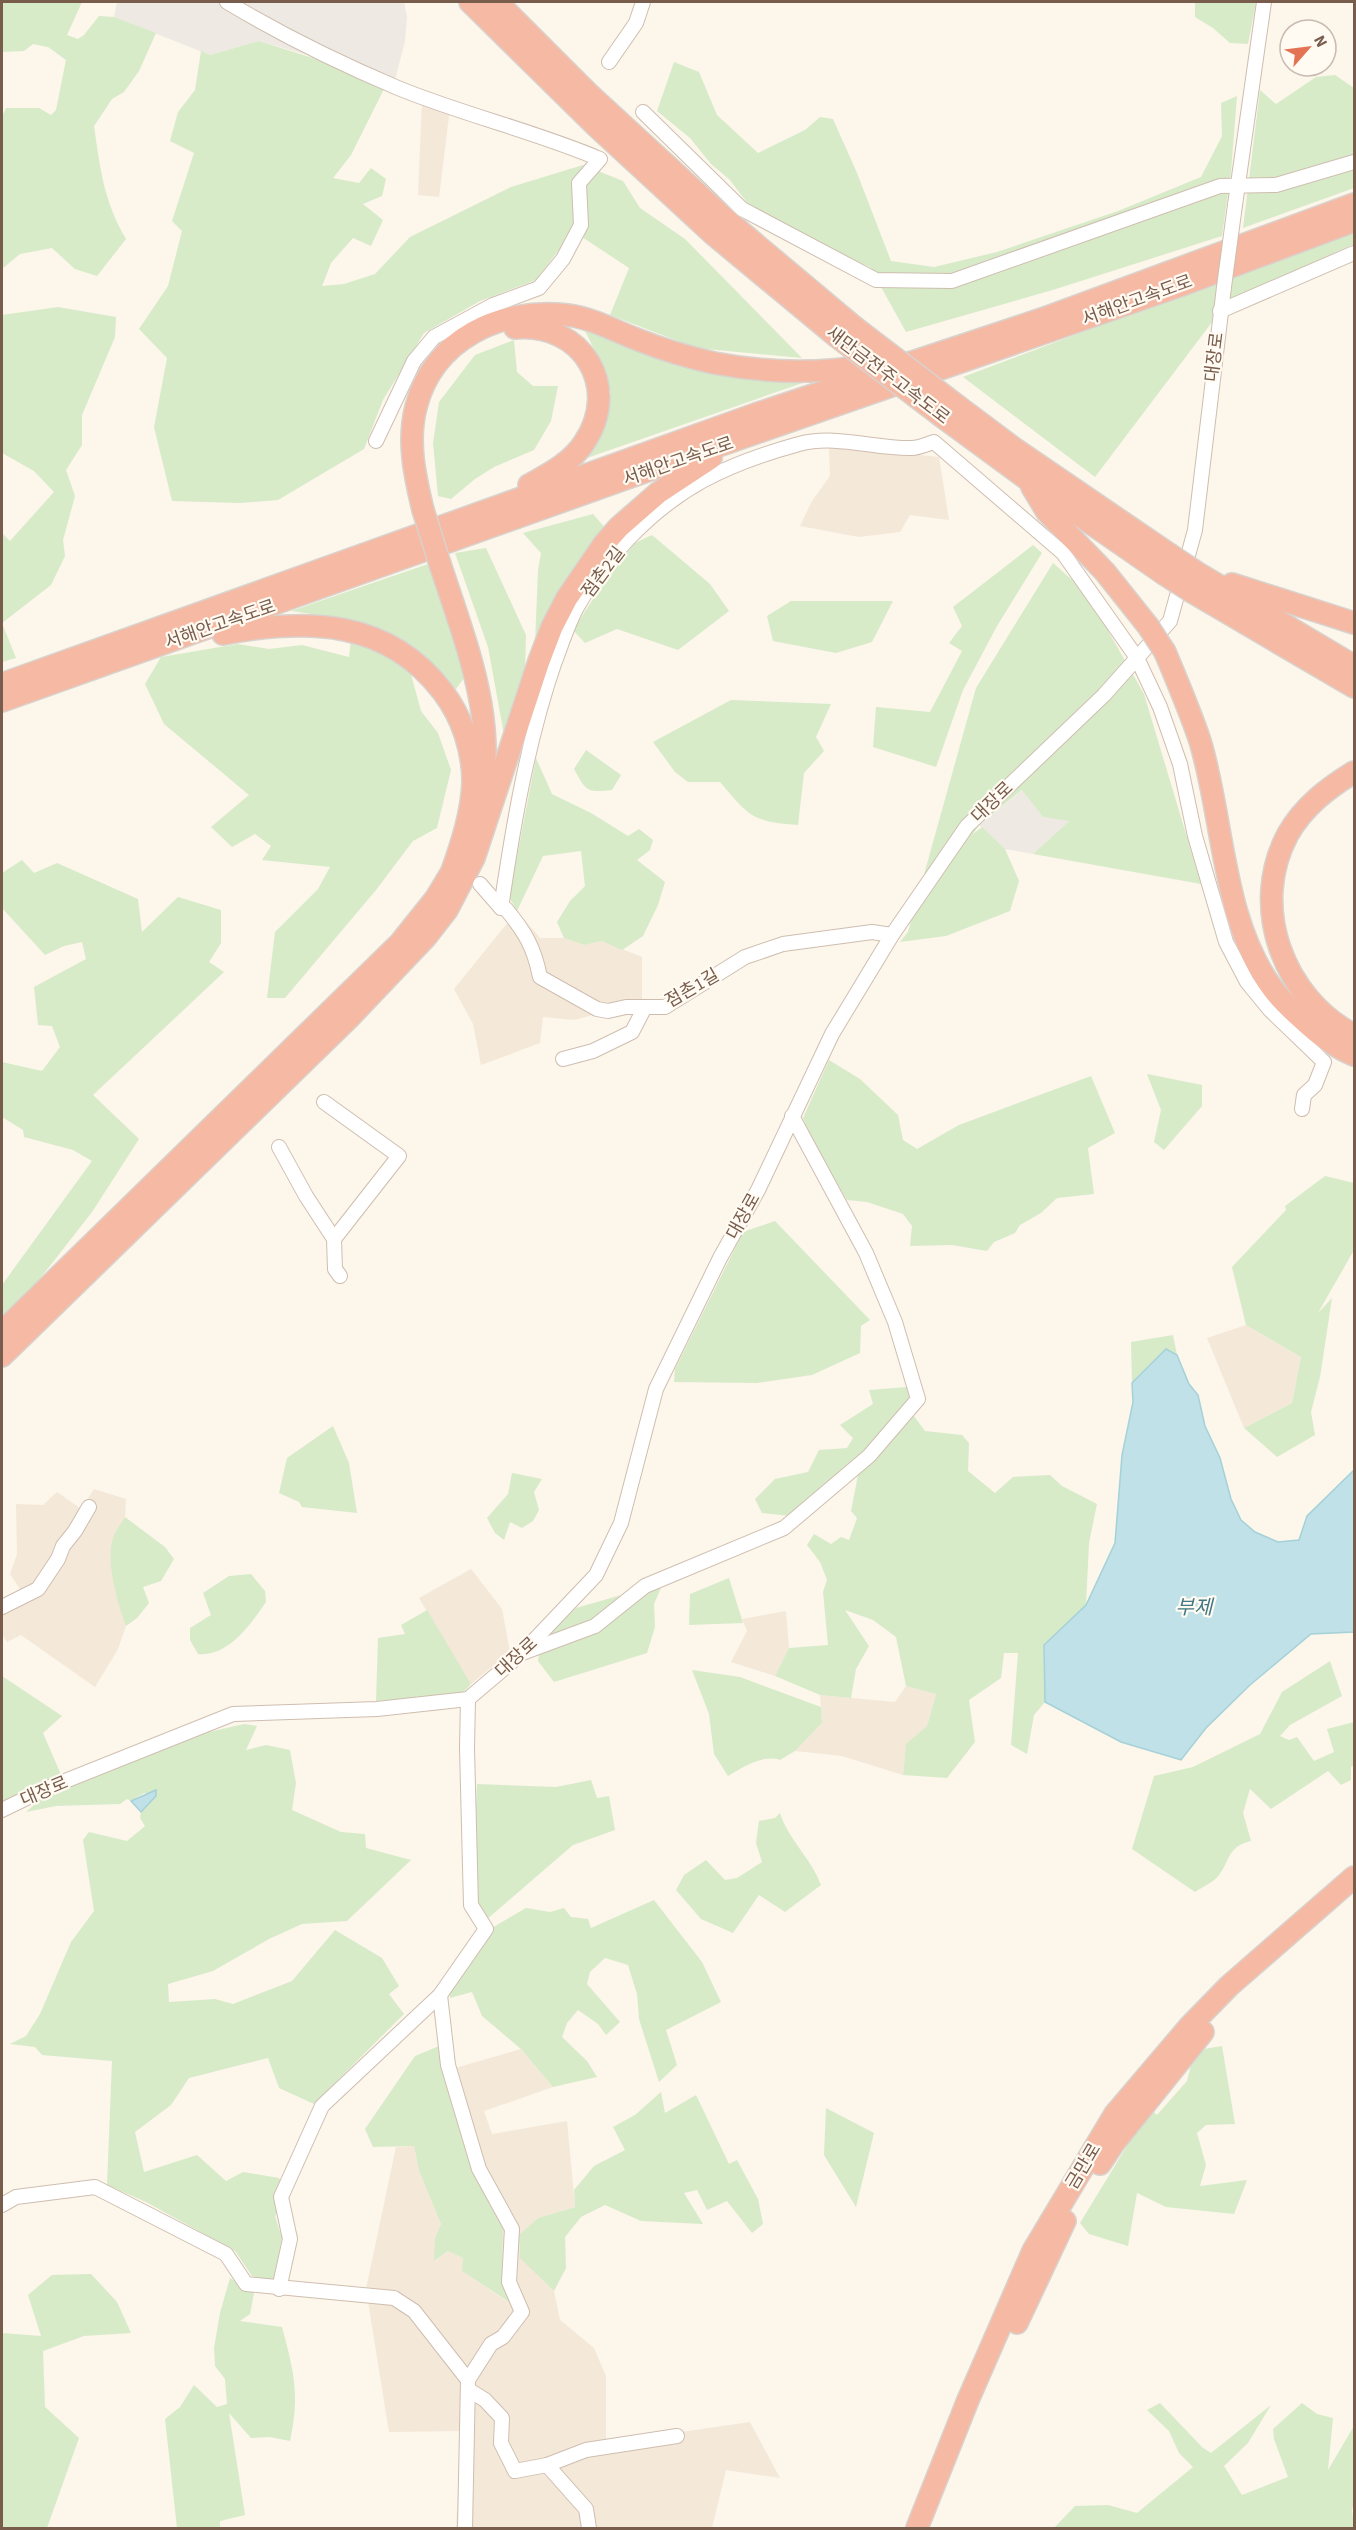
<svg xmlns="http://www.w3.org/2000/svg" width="1356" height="2530" font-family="'Source Sans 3','Noto Sans KR',sans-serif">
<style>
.residential{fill:#f4e8d9}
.industrial{fill:#eee9e3}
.green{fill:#d7ebc9}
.water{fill:#bfe1e7;stroke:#a5d1d8;stroke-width:1.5}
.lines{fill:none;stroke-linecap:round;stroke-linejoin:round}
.minor-casing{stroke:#cfbeb0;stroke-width:16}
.highway-casing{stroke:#d9d2cd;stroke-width:24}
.minor{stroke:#fff;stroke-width:14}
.highway{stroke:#f5b9a4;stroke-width:21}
.minor-bridge-casing{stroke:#cfbeb0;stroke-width:16;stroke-linecap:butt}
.highway-bridge-casing{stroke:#d9d2cd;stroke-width:24;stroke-linecap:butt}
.minor-bridge{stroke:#fff;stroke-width:14}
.highway-bridge{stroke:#f5b9a4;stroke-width:21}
.labels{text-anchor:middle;stroke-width:4.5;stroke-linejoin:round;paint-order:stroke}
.street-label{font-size:18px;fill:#785d4d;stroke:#fffaf2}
.water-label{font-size:20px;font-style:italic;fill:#437983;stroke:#fffaf2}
</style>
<rect width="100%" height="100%" fill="#fcf6eb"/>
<g class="residential">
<polygon points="422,102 450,108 439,197 418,195"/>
<polygon points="829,446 939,457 949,520 910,515 900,532 859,537 800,526 812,501 830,476"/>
<polygon points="517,911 540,938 564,938 584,945 602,941 642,957 642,1002 574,1020 543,1017 540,1043 481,1065 473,1024 454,989"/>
<polygon points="1246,1325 1301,1357 1292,1403 1244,1428 1207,1338"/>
<polygon points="94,1489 126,1499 125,1517 113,1538 111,1554 115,1590 126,1626 118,1649 95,1687 21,1635 7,1642 2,1634 2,1599 22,1592 10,1574 17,1554 16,1504 43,1505 57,1492 81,1509"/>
<polygon points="471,1569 502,1609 510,1652 471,1684 419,1598"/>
<polygon points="786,1611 789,1648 775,1676 731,1662 747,1631 742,1619"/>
<polygon points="906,1686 936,1694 927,1726 906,1745 903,1775 842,1756 795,1751 822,1723 820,1695 895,1702"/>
<polygon points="521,2049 553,2087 484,2111 492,2134 567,2121 575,2207 538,2218 519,2235 520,2257 554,2291 560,2320 594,2348 606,2376 606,2443 750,2422 780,2478 726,2470 712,2528 456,2528 461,2431 389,2432 366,2289 396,2147 414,2146 419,2171 441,2224 435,2238 435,2261 448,2251 464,2258 462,2271 508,2302 502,2271 503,2227 469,2161 445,2071"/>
</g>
<g class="industrial">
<polygon points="117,2 404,2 407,17 405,41 395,80 259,41 210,55 114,17"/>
<polygon points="1023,790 1043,817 1070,820 1033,854 1005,849 979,825"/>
</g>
<g class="green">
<path d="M2,2H82L67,35L78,39L84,35L99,16L114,17L156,33L139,71L124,92L112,99L94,126C100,168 104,202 126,239L97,276L75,269L52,248L20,254L2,269V117L6,108H39L51,115L56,110L66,60L48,47L33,44L24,51L2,52Z"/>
<polygon points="1195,2 1256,2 1248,44 1230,43 1213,28 1195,17"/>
<polygon points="259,41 354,71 385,87 351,155 333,178 359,183 371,168 386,179 382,196 363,204 383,220 371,246 353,238 331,263 322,286 344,284 375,274 410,237 511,187 583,165 623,181 640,208 685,239 802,358 696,348 610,315 629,268 573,231 536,280 480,301 424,333 383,400 364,449 278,500 240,503 172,501 154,427 167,358 139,329 168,286 182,231 172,221 194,153 170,141 178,112 195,90 201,51 210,55"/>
<polygon points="674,62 699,72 717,115 758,153 805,130 820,117 833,119 857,173 891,261 934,267 997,252 1118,211 1201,177 1222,136 1221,103 1237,96 1231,172 1222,236 1056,289 906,332 870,267 829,250 749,205 729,179 711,164 690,138 657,111"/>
<polygon points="1335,75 1354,88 1354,188 1243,228 1260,90 1276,104 1316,77"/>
<polygon points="1354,230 1354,244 1228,301 1095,477 963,377"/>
<polygon points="58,307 116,317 115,337 82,415 82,445 66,470 75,496 63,540 65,556 51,585 2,623 16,658 2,662 2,533 10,541 54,492 34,471 2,453 2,315"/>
<polygon points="583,327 649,356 817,378 584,459 611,393 597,355"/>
<polygon points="514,340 517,372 533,386 558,386 551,421 534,450 494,467 475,479 451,499 438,496 433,443 439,402 475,355"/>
<polygon points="593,514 606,529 535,643 538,570 541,553 523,533"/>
<polygon points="652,535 710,584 729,611 678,650 617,629 585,643 573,630 610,573 635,543"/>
<polygon points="1033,545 1042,553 997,626 963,690 936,767 873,747 876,707 930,712 962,651 949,643 962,626 953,607"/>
<polygon points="486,548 526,635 525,667 505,740 488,647 455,553"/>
<polygon points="1053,563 1086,592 1144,694 1201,884 1033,854 1069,821 1043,817 1022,790 979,825 973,834 982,827 1005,849 1019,881 1010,911 946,936 900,942 908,932 976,688"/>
<polygon points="428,564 466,675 456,689 410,646 352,620 291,611"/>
<polygon points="791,601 893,601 872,642 836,653 773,641 767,616"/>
<polygon points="351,640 409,667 421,711 438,733 451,770 437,828 413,841 376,890 285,998 267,998 275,932 318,889 330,867 262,860 271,846 255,834 232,847 211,827 249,795 164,724 145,684 161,657 238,644 269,649 302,645 349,657"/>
<path d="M731,700L831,704L816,737L824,751L804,773L798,825C752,822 749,816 720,782H688L675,772L653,742Z"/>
<path d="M586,750L621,775L612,790C587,793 586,791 574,769Z"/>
<polygon points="536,758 552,794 591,813 628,836 639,829 653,840 650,850 637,860 665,882 658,905 643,936 622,950 602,941 584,945 564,938 557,922 570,901 585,886 581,851 543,856 517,911 509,897"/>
<polygon points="22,860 34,873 57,863 138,899 142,932 178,897 221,910 221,943 209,962 224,972 93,1095 139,1139 92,1212 35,1285 2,1317 2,1285 92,1161 73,1150 24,1137 23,1130 2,1117 2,1062 42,1071 60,1047 52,1026 38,1025 34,987 86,959 82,942 64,946 45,955 2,908 2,873"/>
<polygon points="829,1060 860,1079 898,1115 903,1140 917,1149 959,1125 1091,1076 1115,1133 1088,1148 1094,1194 1057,1198 1041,1213 1020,1225 1015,1233 994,1242 987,1251 952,1245 910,1246 912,1226 903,1214 867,1202 847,1200 813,1143 803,1118"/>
<polygon points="1147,1074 1202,1085 1202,1106 1164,1150 1154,1142 1161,1110"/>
<polygon points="1325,1176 1354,1183 1354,1250 1318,1313 1332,1298 1320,1377 1311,1412 1315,1435 1277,1457 1244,1428 1292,1403 1301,1357 1246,1325 1232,1267 1286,1210 1285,1206"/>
<polygon points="775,1221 870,1320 861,1326 860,1353 812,1375 757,1383 674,1382 675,1369 743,1232"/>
<polygon points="1173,1335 1177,1355 1166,1349 1132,1383 1131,1342"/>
<polygon points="907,1387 911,1401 861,1454 790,1516 762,1513 755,1499 775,1479 808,1472 819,1450 847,1448 853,1438 840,1425 873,1404 869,1390"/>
<polygon points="914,1416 925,1431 962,1435 969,1443 968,1471 995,1493 1013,1477 1050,1475 1062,1486 1097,1504 1089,1543 1086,1605 1044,1645 1045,1702 1034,1715 1027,1754 1011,1745 1018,1653 1004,1653 1001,1678 969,1700 975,1742 947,1778 903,1775 906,1744 927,1726 936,1694 906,1686 896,1637 873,1620 845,1610 869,1646 856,1669 851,1698 820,1695 775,1676 789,1648 828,1645 823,1592 827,1580 820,1562 807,1545 814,1534 831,1544 841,1537 849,1540 857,1518 851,1511 858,1475"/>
<polygon points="333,1426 349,1463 357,1513 302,1507 299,1502 279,1493 287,1458"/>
<polygon points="512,1473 542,1479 534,1492 539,1510 533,1521 522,1528 510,1522 504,1540 495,1533 487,1518 508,1494"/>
<path d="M125,1517L165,1547L174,1559L161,1581L143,1587L149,1603L137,1618L126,1626C118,1604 105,1562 113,1538C115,1531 121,1524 125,1517Z"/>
<path d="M251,1574L265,1591L266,1602C251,1624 228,1657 198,1654L190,1640V1628L211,1615L203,1593L229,1576Z"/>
<polygon points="729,1578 743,1623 689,1625 690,1594"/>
<polygon points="663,1583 654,1604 655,1627 647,1653 554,1682 538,1661 541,1641 576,1608"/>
<polygon points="427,1610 471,1684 462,1694 376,1701 378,1638 405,1634 401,1625"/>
<path d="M1330,1661L1342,1696L1290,1725L1280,1736L1289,1740L1297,1737L1314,1761L1334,1752L1327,1729L1354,1722V1765L1351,1767V1780L1341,1785L1328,1771L1271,1809L1250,1789L1243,1813L1251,1841C1227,1847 1231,1859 1219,1875C1214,1882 1202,1887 1195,1892L1132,1849L1154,1776L1193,1767L1260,1734L1282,1692Z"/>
<path d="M692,1670L740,1677L821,1707L822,1723L795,1751L780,1760C764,1754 742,1767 728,1776L714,1754L709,1714Z"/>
<polygon points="2,1676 62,1716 43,1733 62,1777 2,1810"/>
<polygon points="244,1724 257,1726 246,1750 266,1745 290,1750 296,1783 292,1810 341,1832 365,1834 366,1848 411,1860 347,1921 302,1924 269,1939 213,1971 168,1984 169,2002 215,1999 233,2004 292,1981 335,1930 382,1958 399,1986 389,1994 404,2014 314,2104 279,2088 268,2058 189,2078 171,2105 135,2132 144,2172 197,2155 226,2181 243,2172 279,2178 289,2196 275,2216 282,2238 273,2281 252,2276 235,2251 146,2202 107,2185 112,2061 42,2055 35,2047 10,2044 26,2036 40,2014 71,1942 94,1911 83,1840 89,1832 127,1841 145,1826 140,1818 141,1812 156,1796 144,1793 131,1801 127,1799 120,1804 56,1806 26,1812 44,1796 200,1734"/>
<polygon points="591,1780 597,1798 609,1796 615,1830 573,1845 486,1920 473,1893 477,1784 556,1787"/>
<path d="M780,1813C788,1839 811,1858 821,1885L785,1912L759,1895L733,1933L701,1919L676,1890L684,1875L706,1860L725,1880L737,1878L762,1862L756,1843L759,1821L775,1818Z"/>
<polygon points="654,1900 702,1962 721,2002 666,2030 677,2065 659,2082 639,2019 637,1994 628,1965 605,1958 590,1972 587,1984 620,2022 606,2035 598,2024 578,2010 567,2023 562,2037 587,2061 597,2077 553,2087 521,2049 482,2016 472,1992 450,1998 449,1985 490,1929 526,1908 550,1912 564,1908 571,1917 588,1919 591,1928"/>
<polygon points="439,2046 469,2161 503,2227 502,2271 509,2302 462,2271 463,2258 448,2251 434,2261 435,2238 441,2224 419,2171 414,2146 373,2147 365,2129 415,2056"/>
<polygon points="1222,2046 1235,2124 1206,2125 1197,2133 1206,2165 1200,2186 1247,2180 1234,2214 1166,2207 1137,2193 1128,2246 1089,2234 1080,2223 1150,2108 1157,2115 1187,2081 1191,2065 1204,2049"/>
<polygon points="661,2092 665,2113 696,2095 729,2164 737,2160 758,2199 763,2224 752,2233 727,2201 707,2210 697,2190 684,2193 703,2224 641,2221 605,2205 581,2217 565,2237 566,2268 554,2291 520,2258 519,2235 538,2218 575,2207 574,2190 594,2166 625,2150 613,2127 635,2115"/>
<polygon points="826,2108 874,2133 856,2207 824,2155"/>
<polygon points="91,2274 117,2302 131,2333 84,2336 43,2351 45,2407 79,2438 47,2528 2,2528 2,2333 41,2336 28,2295 52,2275"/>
<path d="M230,2278L254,2293L250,2314L240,2321L282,2327C294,2372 300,2394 290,2441L270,2437L251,2438L229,2413L245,2515L220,2521V2528H177L165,2419L180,2407L194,2385L217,2407L227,2404L225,2379L215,2366L214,2348L220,2313Z"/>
<polygon points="1160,2403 1202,2447 1211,2453 1271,2405 1248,2443 1224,2466 1242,2495 1288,2477 1274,2439 1273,2429 1302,2403 1317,2414 1333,2418 1328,2470 1354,2426 1354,2502 1352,2510 1354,2528 1054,2528 1075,2506 1108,2505 1137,2513 1193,2467 1179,2453 1169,2431 1147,2410"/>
</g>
<g class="water">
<polygon points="1166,1349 1177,1355 1189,1384 1198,1395 1205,1426 1220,1458 1231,1499 1241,1520 1255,1532 1278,1542 1299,1540 1307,1516 1354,1470 1354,1632 1311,1634 1250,1685 1206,1728 1181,1760 1121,1742 1045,1702 1044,1645 1086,1605 1115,1543 1122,1455 1133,1402 1132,1383"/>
<polygon points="156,1790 156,1796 141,1812 131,1801"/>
</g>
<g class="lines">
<g class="minor-casing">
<g id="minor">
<path d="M227,2C282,35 339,63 398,88C464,115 534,131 600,159L579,183L581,225L563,259L539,288L493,305L434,337L414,361L376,441"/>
<polyline points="609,62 636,23 643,2"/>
<polyline points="643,112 742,209 876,280 952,281 1220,186 1276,185 1354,162"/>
<polyline points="1235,205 1264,2"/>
<polyline points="1220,311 1354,253"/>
<path d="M480,884L501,908L506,909C525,932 534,947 540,977L597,1009L608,1011L626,1007H665L745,957L783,944L872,932L892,935"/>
<path d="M501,908C513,826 527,743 554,664C561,646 567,626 576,609C602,560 653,508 702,481C732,465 766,453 799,444C836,434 875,449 912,448C919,448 927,444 934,442L1063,553L1137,658L1160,707L1180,764L1195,836L1226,942L1247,982L1270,1010L1324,1062L1315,1085L1304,1095L1302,1109"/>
<polyline points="563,1059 593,1051 632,1032 645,1007"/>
<polyline points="324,1102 399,1156 334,1239 335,1269 340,1276"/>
<polyline points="279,1147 306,1196 334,1239"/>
<polyline points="2,1607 38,1589 58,1559 63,1546 75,1531 89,1507"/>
<polyline points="525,1652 595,1626 645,1586 784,1528 869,1456 918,1399 895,1322 866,1253 792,1116"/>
<polyline points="2,1810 45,1789 233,1714 377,1709 468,1699 522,1653 596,1575 621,1523 656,1389 720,1258 758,1190 832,1034 892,935 967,826 1104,695 1170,621 1195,530 1224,287"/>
<polyline points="440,1995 448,2065 479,2169 512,2229 509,2282 522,2312 503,2337 491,2344 468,2380"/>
<polyline points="2,2205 16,2197 95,2187 226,2254 246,2284 394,2298 414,2311 468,2380 465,2528"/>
<polyline points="279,2289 290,2239 281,2197 322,2106 440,1995 486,1929 471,1905 467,1748 468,1699"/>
<polyline points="469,2390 485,2400 502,2418 501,2443 515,2471 547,2465 586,2450 677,2436"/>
<polyline points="547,2465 586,2509 589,2528"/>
</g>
</g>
<g class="highway-casing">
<g id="highway">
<polyline points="470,2 596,126 713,234 836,336"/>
<polyline points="497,2 588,93 722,216 853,326"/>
<path d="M515,328C582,322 622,387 584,443C572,462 549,474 529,485"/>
<polyline points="959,407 1015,449 1169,554"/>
<polyline points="940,415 1027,479 1164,574"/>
<polyline points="1032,487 1047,512 1105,572 1148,626"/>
<path d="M423,510C415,477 407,441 416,407C433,339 501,307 567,315C592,318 613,330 636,339C661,349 687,357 714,363C766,373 819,374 871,365"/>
<path d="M440,564C467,647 502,729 476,817"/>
<polyline points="1196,572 1354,666"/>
<polyline points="1232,584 1354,623"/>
<polyline points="1192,592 1354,687"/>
<path d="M223,634C306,618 388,619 443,692C462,717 473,750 473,782C472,812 462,843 452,871"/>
<path d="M1165,652C1177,681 1190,711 1200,741C1224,820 1222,921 1273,989C1281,1000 1292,1010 1302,1019C1318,1034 1334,1047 1354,1055"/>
<polyline points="2,684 756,414 1042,319 1354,204"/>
<polyline points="2,701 675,461 1182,285 1354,221"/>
<path d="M1354,772C1328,788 1304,806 1288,834C1249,906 1283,998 1354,1035"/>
<polyline points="2,1332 400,943 436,898 459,860"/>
<polyline points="2,1356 348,1019 426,937 447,910 474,858 539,661 552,627 567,598 604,544 619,527 658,493 711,458"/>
<polyline points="1100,2164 1114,2143 1203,2032"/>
<polyline points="1017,2323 1065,2221"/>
<polyline points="917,2528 968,2400 1033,2251 1115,2114 1189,2027 1229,1986 1354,1877"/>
</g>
</g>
<use href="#minor" class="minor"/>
<use href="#highway" class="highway"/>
<g class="minor-bridge-casing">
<polyline id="minor-bridge" points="1224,287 1235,205"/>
</g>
<g class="highway-bridge-casing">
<g id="highway-bridge">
<polyline points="853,326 959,407"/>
<polyline points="836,336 940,415"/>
<polyline points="423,510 440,564"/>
<polyline points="1169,554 1196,572"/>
<polyline points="1164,574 1192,592"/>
<polyline points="1148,626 1165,652"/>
</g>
</g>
<use href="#minor-bridge" class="minor-bridge"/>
<use href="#highway-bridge" class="highway-bridge"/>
</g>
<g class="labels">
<g class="street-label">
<text transform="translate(1137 300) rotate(-20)" y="6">서해안고속도로</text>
<text transform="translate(1214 357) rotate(-83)" y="6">대장로</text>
<text transform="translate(888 375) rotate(37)" y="6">새만금전주고속도로</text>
<text transform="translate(678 461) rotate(-19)" y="6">서해안고속도로</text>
<text transform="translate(603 572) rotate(-53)" y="6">점촌2길</text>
<text transform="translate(220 624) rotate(-19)" y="6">서해안고속도로</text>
<text transform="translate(992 802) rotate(-44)" y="6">대장로</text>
<text transform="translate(692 988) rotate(-30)" y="6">점촌1길</text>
<text transform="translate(743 1216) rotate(-61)" y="6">대장로</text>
<text transform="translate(516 1657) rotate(-43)" y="6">대장로</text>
<text transform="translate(44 1791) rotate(-23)" y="6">대장로</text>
<text transform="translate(1083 2166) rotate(-59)" y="6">금만로</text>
</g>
<g class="water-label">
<text x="1194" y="1614">부제</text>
</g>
</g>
<rect width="1356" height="2530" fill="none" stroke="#785d4d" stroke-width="6"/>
<g transform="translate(1308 48) rotate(62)"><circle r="28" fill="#fffaf2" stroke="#c9bbb0" stroke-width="1.5"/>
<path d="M0-4.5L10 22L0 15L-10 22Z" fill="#e37353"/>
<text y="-9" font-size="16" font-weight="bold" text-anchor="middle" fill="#785d4d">N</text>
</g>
</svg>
